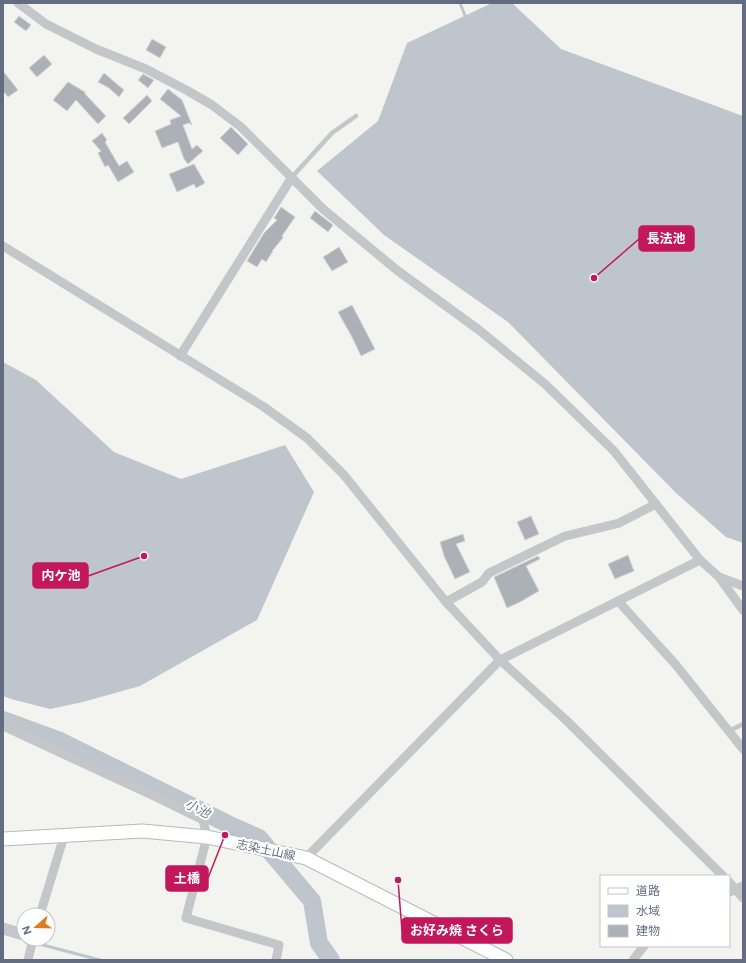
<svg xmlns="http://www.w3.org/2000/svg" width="746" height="963" font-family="Figtree,'Noto Sans JP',sans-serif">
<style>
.water{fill:#bec5cc}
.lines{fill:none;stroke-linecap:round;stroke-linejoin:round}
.stream{stroke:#bec5cc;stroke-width:3}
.river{stroke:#bec5cc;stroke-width:18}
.building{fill:#acb1b8;stroke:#d4d5d3}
.secondary-casing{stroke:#b6b9be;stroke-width:15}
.lane{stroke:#c4c6ca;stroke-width:4.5}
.street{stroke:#c4c6ca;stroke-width:9}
.secondary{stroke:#fff;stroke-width:13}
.labels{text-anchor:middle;stroke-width:4;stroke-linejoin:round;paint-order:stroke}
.street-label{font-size:12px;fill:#636d81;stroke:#fff}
.water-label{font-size:13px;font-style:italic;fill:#637485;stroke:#fff}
.leader{fill:none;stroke:#c2185b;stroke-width:1.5}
.callout-dot{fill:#c2185b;stroke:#fff;stroke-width:1.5}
.callout{fill:#c2185b;stroke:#c2185b;stroke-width:1.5}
.callout-label{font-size:13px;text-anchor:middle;font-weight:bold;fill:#fff}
</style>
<rect width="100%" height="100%" fill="#f3f4f0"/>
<g class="water">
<polygon points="492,3 512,3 561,49 743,116 743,543 726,537 676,493 508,322 384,235 317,171 378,121 407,43"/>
<polygon points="3,362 36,380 114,452 181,479 285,445 314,492 257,620 140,686 83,702 50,709 11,699 3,696"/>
</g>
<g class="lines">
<g class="stream">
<polyline points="460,3 466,18"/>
<polyline points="3,933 23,939"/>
<polyline points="39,944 100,960"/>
</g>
<polyline class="river" points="3,720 60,741 232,826 259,838 312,901 319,943 331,960"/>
</g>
<g class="building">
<polygon points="19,16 31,25 26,31 14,22"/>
<polygon points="152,39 166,47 160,58 146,50"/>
<polygon points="44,55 52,64 37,77 29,68"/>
<polygon points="3,71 18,90 8,97 3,91"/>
<polygon points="104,73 124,90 119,97 109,88 98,82"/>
<polygon points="143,74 154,80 148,88 138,80"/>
<polygon points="68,82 85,92 85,94 106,116 98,124 76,100 67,111 53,100"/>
<polygon points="168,89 182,100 192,125 189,123 183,125 192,149 197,145 203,151 188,164 184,159 178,142 162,148 155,131 171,124 170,120 181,116 160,99"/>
<polygon points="147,95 152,101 129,124 123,118"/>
<polygon points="231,127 248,144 238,155 220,138"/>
<polygon points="102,133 107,140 105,142 119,166 127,161 134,172 118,182 108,165 105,167 98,153 101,151 92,141"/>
<polygon points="194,164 205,183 196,188 194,184 177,192 169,174"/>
<polygon points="281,207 295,217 282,236 283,238 272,251 273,251 266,262 262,259 257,267 247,261 264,233 277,220 274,218"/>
<polygon points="315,211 333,225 328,232 310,218"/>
<polygon points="339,247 348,262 332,271 323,257"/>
<polygon points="352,305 375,349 361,356 352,337 338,312"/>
<polygon points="531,516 539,534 525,540 517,522"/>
<polygon points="463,534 465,541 456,544 470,572 455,579 444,556 440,542"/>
<polygon points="628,555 634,571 615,579 608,564"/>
<polygon points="538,556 540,559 526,566 539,591 520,602 507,608 494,577"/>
</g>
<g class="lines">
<g class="secondary-casing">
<polyline id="secondary" points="3,839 142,831 207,837 306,858 506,960"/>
</g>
<g class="lane">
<polyline points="292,177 332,133 356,116"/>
<polyline points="729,731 743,724"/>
</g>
<g class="street">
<polyline points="18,3 46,24 96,49 146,69 188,91 212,105 241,127 323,209 398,271 479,330 545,384 614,451 700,560 719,577 743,610"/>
<polyline points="3,246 264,407 307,438 344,475 446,602 500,660 566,720 723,876"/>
<polyline points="180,356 292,177"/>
<polyline points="719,577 743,586"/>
<polyline points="618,601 676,665 743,749"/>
<polyline points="446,602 482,582 489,573 565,536 619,523 656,504"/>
<polyline points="3,726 156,797 203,820 207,837 186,918 279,945 276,960"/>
<polyline points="306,858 500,660 700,560"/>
<polyline points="729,882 743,898"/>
<polyline points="729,892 743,886"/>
<polyline points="40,915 64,836"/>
<polyline points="3,927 24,933"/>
<polyline points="28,960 33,939"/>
<polyline points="633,960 644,946"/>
</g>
<use href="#secondary" class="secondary"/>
</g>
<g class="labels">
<g class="street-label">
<text transform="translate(266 850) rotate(12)" y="4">志染土山線</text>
</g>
<g class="water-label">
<text transform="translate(198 808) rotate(26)" y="5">小池</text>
</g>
</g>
<path class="leader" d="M594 278L639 239M144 556L88 576M225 835L208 878M398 880L402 931"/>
<g class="callout-dot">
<circle cx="594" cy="278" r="4"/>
<circle cx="144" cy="556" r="4"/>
<circle cx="225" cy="835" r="4"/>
<circle cx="398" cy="880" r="4"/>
</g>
<g class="callout">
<rect x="639" y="226" width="55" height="25" rx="4"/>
<rect x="33" y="563" width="55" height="25" rx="4"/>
<rect x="166" y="866" width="42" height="25" rx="4"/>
<rect x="402" y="918" width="110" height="25" rx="4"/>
</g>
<g class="callout-label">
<text x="666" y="243">長法池</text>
<text x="61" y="580">内ケ池</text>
<text x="187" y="883">土橋</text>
<text x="457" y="935">お好み焼 さくら</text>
</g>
<rect width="746" height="963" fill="none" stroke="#636d81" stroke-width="8"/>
<rect x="600" y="875" width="130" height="72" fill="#ffffff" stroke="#c1c5cd"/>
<rect x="608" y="888" width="20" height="6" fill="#ffffff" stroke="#c1c5cd"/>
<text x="636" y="895" font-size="12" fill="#636d81">道路</text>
<rect x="608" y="905" width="20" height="12" fill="#bec5cc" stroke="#c1c5cd"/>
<text x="636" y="915" font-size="12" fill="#636d81">水域</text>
<rect x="608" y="925" width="20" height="12" fill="#acb1b8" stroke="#c1c5cd"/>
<text x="636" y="935" font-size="12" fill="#636d81">建物</text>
<g transform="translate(36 927) rotate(250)"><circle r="19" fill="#ffffff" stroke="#c1c5cd"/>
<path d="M0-3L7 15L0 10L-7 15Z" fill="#e07b24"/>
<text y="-6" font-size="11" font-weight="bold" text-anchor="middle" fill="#636d81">N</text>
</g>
</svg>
